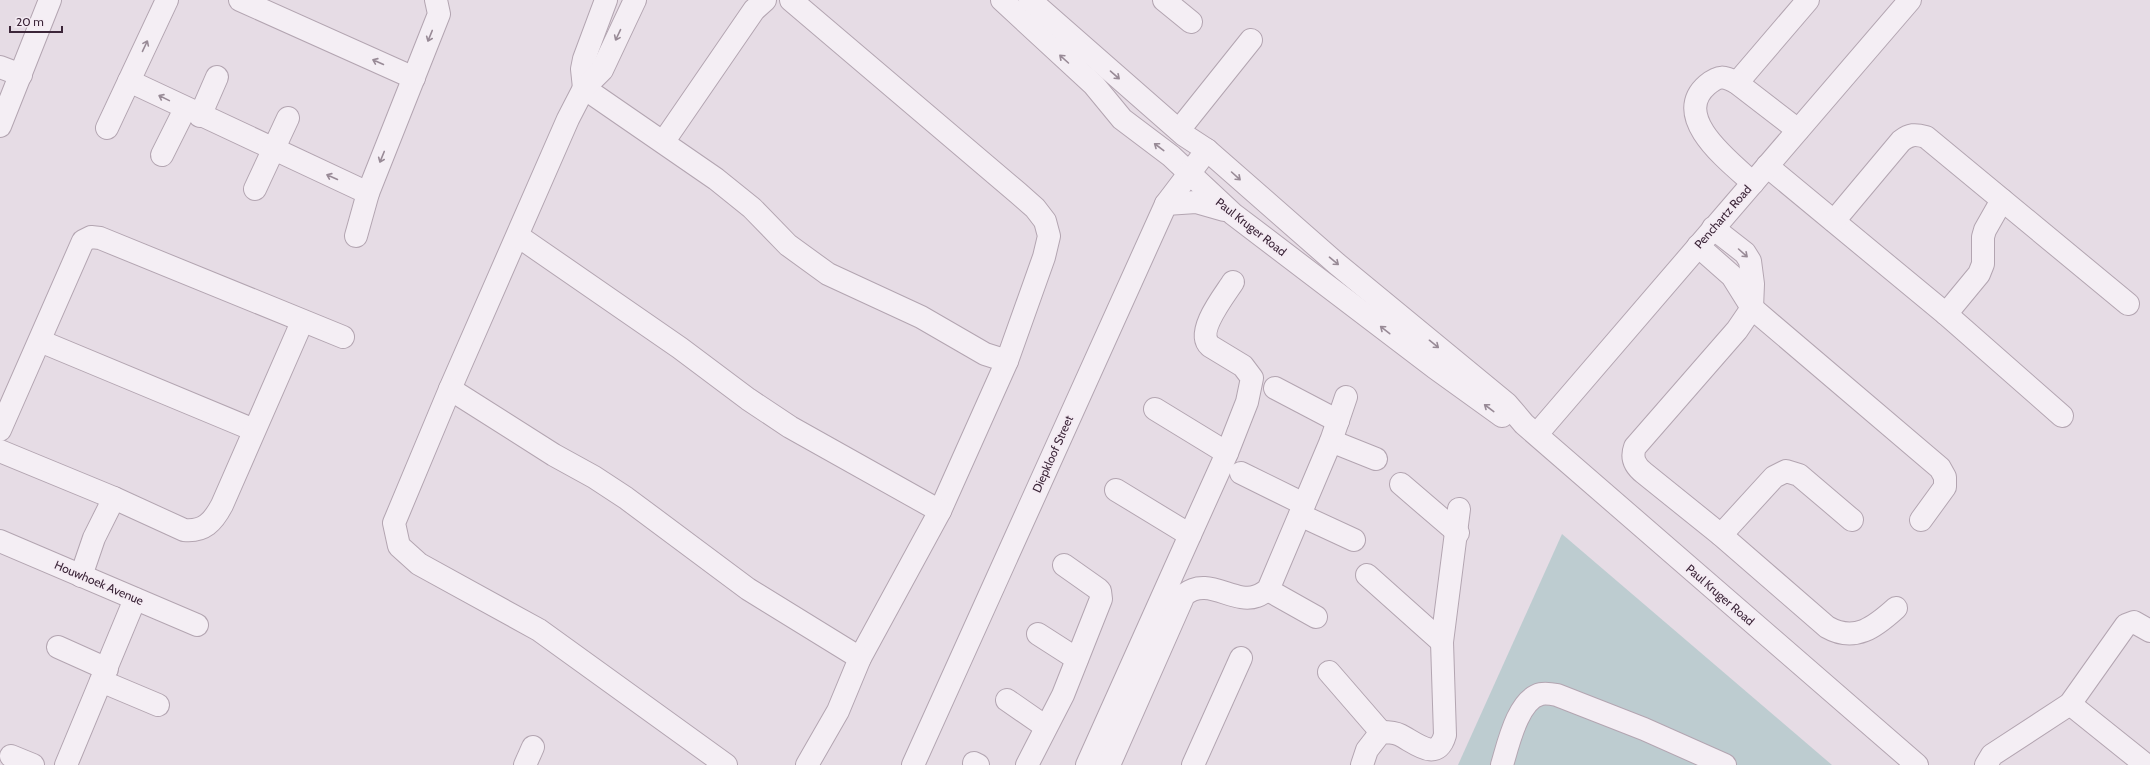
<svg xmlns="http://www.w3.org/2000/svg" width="2150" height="765" font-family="Cabin,sans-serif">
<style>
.green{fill:#bdccd0}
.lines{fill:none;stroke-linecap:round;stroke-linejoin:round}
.minor-casing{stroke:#b3a5b1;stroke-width:24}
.minor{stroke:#f4eef4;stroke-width:22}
.oneway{stroke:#988a96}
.labels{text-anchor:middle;stroke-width:3.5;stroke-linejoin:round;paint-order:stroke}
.street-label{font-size:12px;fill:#3c2639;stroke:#f4ebf3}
</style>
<rect width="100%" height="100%" fill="#e6dce5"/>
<polygon class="green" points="1562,534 1832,765 1458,765"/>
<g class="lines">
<g class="minor-casing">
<g id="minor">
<polyline points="240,0 414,78"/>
<polyline points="606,0 584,59 582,69 584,88 716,179 752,208 788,245 828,274 921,317 985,354 1007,361"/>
<polyline points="635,0 602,70 584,88 568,119 450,389 394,523 399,546 419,564 539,630 726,765"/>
<polyline points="791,0 1018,193 1035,208 1045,221 1049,236 1044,257 1007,361 940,511 860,658 838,711 807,765"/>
<polyline points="1002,0 1094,85 1122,119 1171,156 1233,214 1434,367 1502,416"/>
<polyline points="1030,0 1184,135 1207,150 1337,264 1507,404 1524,424 1917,765"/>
<polyline points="1164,0 1191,22"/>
<polyline points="0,67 21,75"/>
<polyline points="129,81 368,193"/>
<polyline points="1737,83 1808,0"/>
<polyline points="200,116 217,77"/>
<polyline points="0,126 50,0"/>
<polyline points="107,128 167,0"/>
<polyline points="1179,130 1251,40"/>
<polyline points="664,141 754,10 765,0"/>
<polyline points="162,155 185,109"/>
<polyline points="1767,166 1946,314 2062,416"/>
<path d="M1753,183C1730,162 1670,117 1707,85C1719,75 1724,76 1737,83L1798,130"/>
<polyline points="255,189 288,118"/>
<polyline points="1166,204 1196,202 1224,210"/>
<path d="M1834,221L1901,141C1910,134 1915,134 1926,137L2128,304"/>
<path d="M1713,228L1745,253L1750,261L1753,284L1752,308L1737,330L1635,447C1631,458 1635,466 1644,473L1721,535L1827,627C1855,643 1875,627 1896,608"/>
<polyline points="356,236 368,193 439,14 436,0"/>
<polyline points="518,236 680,348 748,399 790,427 940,511"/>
<polyline points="1698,246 1732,276 1752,308 1940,468 1945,477 1945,487 1921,520"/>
<polyline points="1946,314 1979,274 1983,264 1983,237 1985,230 2002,200"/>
<polyline points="40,341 254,430"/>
<polyline points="1275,388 1338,421"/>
<polyline points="450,389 554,455 594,477 626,498 748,589 860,658"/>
<polyline points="1155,409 1227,453 1190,535"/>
<polyline points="0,430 83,241 91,237 100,238 343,337"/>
<polyline points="1537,434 1910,0"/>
<polyline points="1331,441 1376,459"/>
<path d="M0,451L114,498L184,530C204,532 213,522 222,505L302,322"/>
<path d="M1227,453L1247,402L1252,378L1243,366L1210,346C1195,332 1224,296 1233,282"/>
<polyline points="1241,473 1304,504"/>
<polyline points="1401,484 1458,533"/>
<polyline points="1300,515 1354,540"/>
<polyline points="1721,535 1774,477 1786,471 1799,475 1852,520"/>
<polyline points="0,541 197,625"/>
<polyline points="1367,575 1442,642"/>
<polyline points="81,576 94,538 114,498"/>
<polyline points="1268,590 1316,617"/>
<polyline points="1038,634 1077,659"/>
<polyline points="58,647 107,669"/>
<polyline points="1329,672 1381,732"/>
<polyline points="101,681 158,705"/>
<polyline points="1007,700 1046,727"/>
<polyline points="2070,704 2146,765"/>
<polyline points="11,756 33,765"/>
<polyline points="974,763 978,765"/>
<polyline points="66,765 135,599"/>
<polyline points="525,765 533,747"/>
<polyline points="913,765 1166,204 1207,150"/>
<polyline points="1027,765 1063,695 1101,599 1100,591 1098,589 1064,565"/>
<polyline points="1087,765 1190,535 1116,490"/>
<path d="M1109,765L1184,595C1208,575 1234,605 1257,596C1261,595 1264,592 1268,590L1331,441L1346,397"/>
<polyline points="1193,765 1241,658"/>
<path d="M1362,765L1367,750L1381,732C1388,732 1394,732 1400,735C1416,743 1437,763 1445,735L1442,642L1459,509"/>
<path d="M1502,765C1508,745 1518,699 1541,694C1546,693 1552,694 1557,695L1644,729L1725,765"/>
<polyline points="1986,765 1992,755 2070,704 2126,625 2134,622 2150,631"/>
</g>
</g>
<use href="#minor" class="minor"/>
</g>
<defs><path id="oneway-shaft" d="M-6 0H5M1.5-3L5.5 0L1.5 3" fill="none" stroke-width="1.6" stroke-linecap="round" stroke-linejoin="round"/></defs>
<g class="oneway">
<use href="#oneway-shaft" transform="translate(618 35) rotate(115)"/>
<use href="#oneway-shaft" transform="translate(430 36) rotate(112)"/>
<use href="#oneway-shaft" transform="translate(145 46) rotate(-65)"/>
<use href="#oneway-shaft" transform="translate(1064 59) rotate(-138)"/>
<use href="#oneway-shaft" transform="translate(378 62) rotate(-156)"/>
<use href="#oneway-shaft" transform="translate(1115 75) rotate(41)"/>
<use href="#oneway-shaft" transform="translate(164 98) rotate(-154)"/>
<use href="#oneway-shaft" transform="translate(1159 147) rotate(-143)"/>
<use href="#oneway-shaft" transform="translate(382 157) rotate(112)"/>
<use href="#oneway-shaft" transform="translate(1236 176) rotate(42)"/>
<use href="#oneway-shaft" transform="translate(332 177) rotate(-156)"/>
<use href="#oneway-shaft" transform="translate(1743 253) rotate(42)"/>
<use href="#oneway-shaft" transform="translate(1334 261) rotate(40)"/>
<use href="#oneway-shaft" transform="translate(1385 330) rotate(-142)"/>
<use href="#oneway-shaft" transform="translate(1434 344) rotate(39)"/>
<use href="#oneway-shaft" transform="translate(1489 408) rotate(-143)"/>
</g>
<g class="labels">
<g class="street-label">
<text transform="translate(1723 217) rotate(-49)" y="4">Penchartz Road</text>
<text transform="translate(1251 227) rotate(38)" y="4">Paul Kruger Road</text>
<text transform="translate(1053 454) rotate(-66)" y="4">Diepkloof Street</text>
<text transform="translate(99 583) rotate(23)" y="4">Houwhoek Avenue</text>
<text transform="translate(1720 595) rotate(41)" y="4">Paul Kruger Road</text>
</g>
</g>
<path d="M10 26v6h52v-6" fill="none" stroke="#3c2639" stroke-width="2"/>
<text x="16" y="26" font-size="12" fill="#3c2639" stroke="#f4ebf3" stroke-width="3" paint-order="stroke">20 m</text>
</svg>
